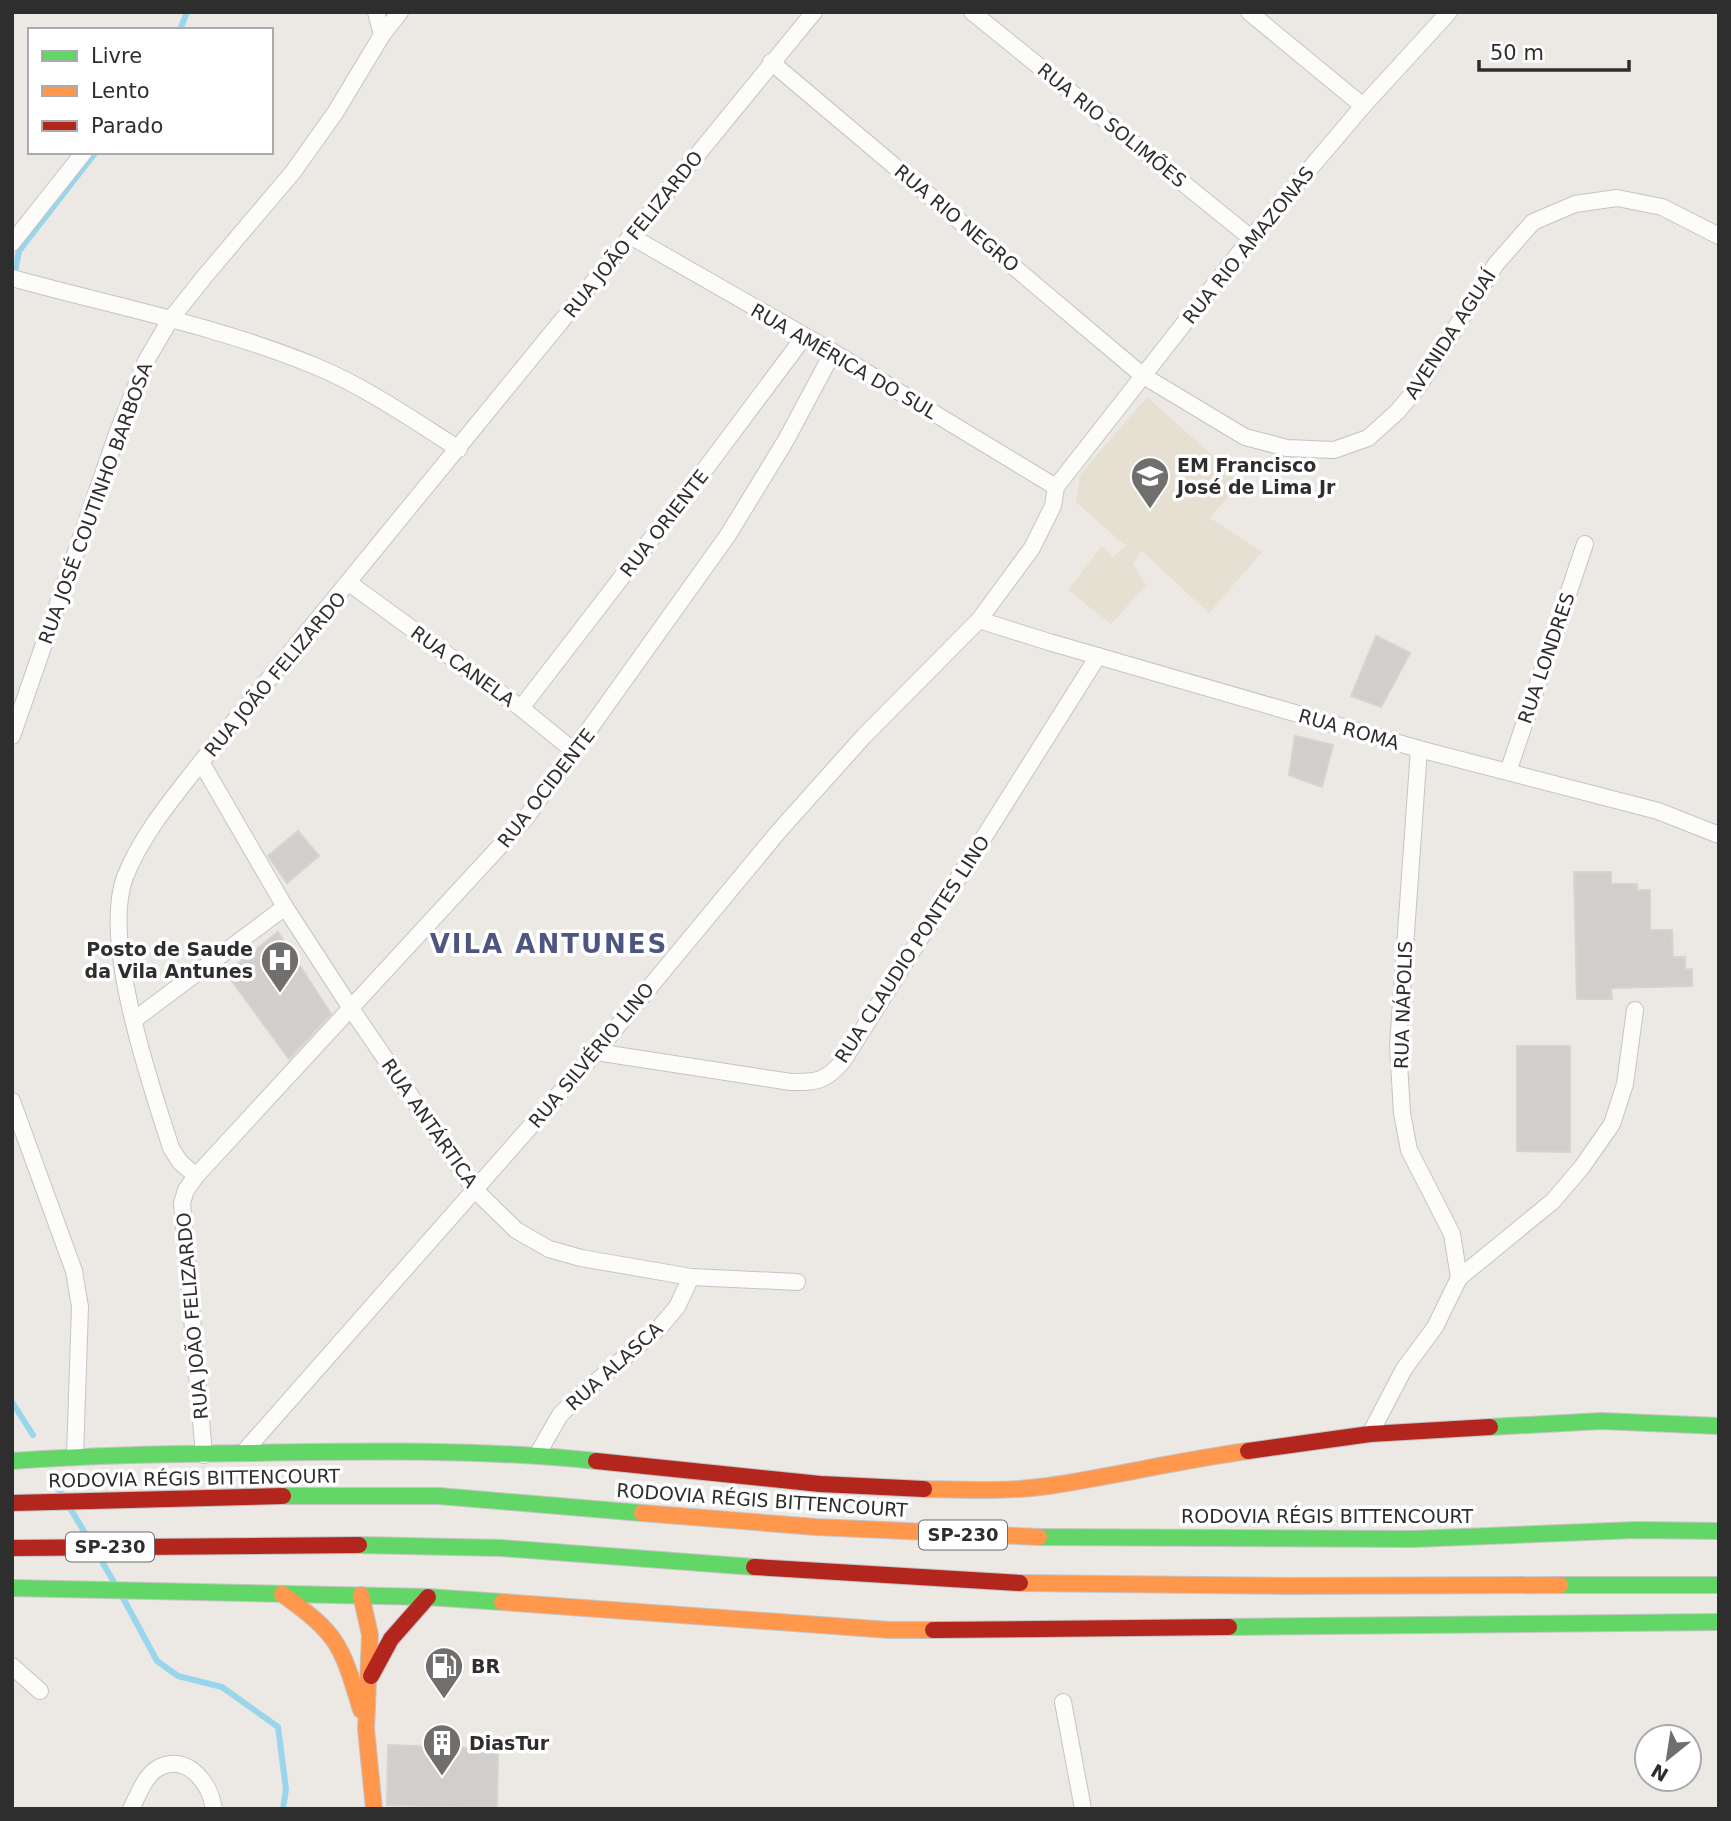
<svg xmlns="http://www.w3.org/2000/svg" width="1731" height="1821" font-family="'DejaVu Sans',sans-serif">
<style>
.education{fill:#e6e0d3}
.lines{fill:none;stroke-linecap:round;stroke-linejoin:round}
.stream{stroke:#99d6ec;stroke-width:6}
.building{fill:#d1cecb;stroke:#d7d4d0;stroke-width:2}
.street-casing{stroke:#c5c4c5;stroke-width:18}
.fast-casing{stroke:#c5c4c5;stroke-width:18}
.slow-casing{stroke:#c5c4c5;stroke-width:18}
.jam-casing{stroke:#c5c4c5;stroke-width:18}
.street{stroke:#fcfcfb;stroke-width:16}
.fast{stroke:#63d668;stroke-width:16}
.slow{stroke:#ff974d;stroke-width:16}
.jam{stroke:#b3261e;stroke-width:16}
.labels{text-anchor:middle;stroke-width:7;stroke-linejoin:round;paint-order:stroke}
.shield{fill:#fff;stroke:#6d6d6d;stroke-width:2}
.shield-label{font-size:18px;font-weight:bold;fill:#2e2e2e}
.street-label{font-size:19px;fill:#2e2e2e;stroke:#fff}
.poi-label{font-size:19px;font-weight:bold;fill:#2e2e2e;stroke:#fff;text-anchor:start}
.district-label{font-size:26px;font-weight:bold;letter-spacing:2px;fill:#4d5680;stroke:#fff}
</style>
<rect width="100%" height="100%" fill="#ece8e4"/>
<polygon class="education" points="1147,397 1241,481 1210,518 1262,552 1209,613 1141,550 1133,564 1146,585 1111,624 1068,590 1102,546 1113,557 1126,546 1076,502 1080,475"/>
<g class="lines">
<g class="stream">
<polyline points="180,30 187,12"/>
<polyline points="14,277 19,251 96,152"/>
<polyline points="12,1402 33,1435"/>
<polyline points="50,1473 61,1493"/>
<polyline points="70,1508 88,1538"/>
<polyline points="99,1556 116,1586"/>
<polyline points="122,1596 157,1661 178,1676 222,1687 278,1727 286,1789 283,1809"/>
</g>
</g>
<g class="building">
<polygon points="1376,636 1410,653 1381,707 1351,696"/>
<polygon points="1295,736 1333,745 1322,787 1289,775"/>
<polygon points="298,831 319,856 287,883 268,856"/>
<polygon points="1574,872 1611,872 1611,884 1637,884 1637,890 1650,890 1650,930 1672,930 1673,957 1685,957 1685,970 1692,969 1692,986 1611,988 1612,999 1577,999"/>
<polygon points="278,932 331,1014 289,1059 226,973"/>
<polygon points="1517,1046 1570,1046 1570,1152 1517,1151"/>
<polygon points="388,1745 498,1749 497,1809 387,1805"/>
</g>
<g class="lines">
<g class="street-casing">
<g id="street">
<polyline points="376,12 382,35"/>
<polyline points="972,12 1251,238"/>
<polyline points="1249,12 1363,106"/>
<polyline points="771,62 1142,375 1245,437 1287,448 1334,450 1368,438 1397,412 1418,387 1496,264 1533,222 1575,204 1617,198 1662,207 1719,236"/>
<polyline points="632,237 833,352 1056,487"/>
<polyline points="12,243 84,152"/>
<path d="M12,278C113,306 218,326 315,366C366,387 413,420 459,449"/>
<polyline points="349,583 521,708 575,752"/>
<polyline points="979,620 1049,642 1419,749 1658,811 1719,835"/>
<polyline points="521,708 709,464 804,337"/>
<polyline points="12,736 118,431 146,361 170,320 205,276 293,172 335,113 382,35 400,12"/>
<polyline points="201,762 285,907 352,1010 475,1190 516,1230 549,1249 581,1258 691,1277 797,1282"/>
<polyline points="1508,772 1585,544"/>
<polyline points="134,1020 285,907"/>
<path d="M596,1052L791,1082C817,1082 825,1082 843,1061L1098,656"/>
<polyline points="12,1101 74,1271 80,1307 75,1456"/>
<path d="M196,1176L180,1162L171,1148C150,1082 101,941 125,877C142,834 173,798 201,762L814,12"/>
<polyline points="1459,1278 1553,1201 1582,1167 1612,1124 1625,1084 1635,1010"/>
<polyline points="1370,1434 1404,1369 1435,1327 1459,1278 1452,1234 1409,1150 1402,1113 1398,1046 1419,749"/>
<polyline points="243,1453 596,1052 779,831 864,736 979,620 1032,548 1053,506 1056,487 1251,238 1363,106 1449,12"/>
<polyline points="204,1455 182,1203 186,1190 196,1176 525,819 728,535 786,440 833,352"/>
<polyline points="537,1455 560,1415 578,1397 660,1327 677,1307 691,1277"/>
<polyline points="12,1666 40,1691"/>
<polyline points="1063,1702 1083,1809"/>
<path d="M131,1809C138,1796 145,1774 160,1767C189,1754 210,1784 214,1809"/>
</g>
</g>
<g class="fast-casing">
<g id="fast">
<polyline points="1490,1427 1601,1421 1719,1426"/>
<path d="M12,1461C92,1455 171,1454 251,1453C366,1451 482,1449 596,1461"/>
<polyline points="283,1496 439,1496 642,1513"/>
<polyline points="1039,1537 1413,1539 1636,1530 1719,1531"/>
<polyline points="359,1545 501,1548 754,1567"/>
<polyline points="1560,1585 1719,1585"/>
<polyline points="12,1588 428,1597 502,1602"/>
<polyline points="1229,1627 1719,1622"/>
</g>
</g>
<g class="slow-casing">
<g id="slow">
<path d="M924,1489C965,1490 1007,1492 1048,1486C1115,1476 1181,1460 1248,1451"/>
<polyline points="642,1513 816,1527 1039,1537"/>
<polyline points="1020,1583 1287,1586 1560,1585"/>
<path d="M282,1594C339,1635 341,1644 361,1710"/>
<polyline points="361,1595 370,1635 366,1729 374,1809"/>
<polyline points="502,1602 889,1630 933,1630"/>
</g>
</g>
<g class="jam-casing">
<g id="jam">
<polyline points="1248,1451 1370,1434 1490,1427"/>
<polyline points="596,1461 820,1484 924,1489"/>
<polyline points="12,1503 283,1496"/>
<polyline points="12,1548 359,1545"/>
<polyline points="754,1567 1020,1583"/>
<polyline points="933,1630 1229,1627"/>
<polyline points="371,1676 391,1639 428,1597"/>
</g>
</g>
<use href="#street" class="street"/>
<use href="#fast" class="fast"/>
<use href="#slow" class="slow"/>
<use href="#jam" class="jam"/>
</g>
<defs>
<g id="school-pin" transform="scale(2.0125)"><path d="M0 17L-7.5 6A9.5 9.5 0 1 1 7.5 6Z" fill="#706f6e" stroke="#fff"/><path d="M0-5L7-2L0 1L-7-2ZM-4 1L0 2.5L4 1V4Q0 6-4 4Z" fill="#fff"/></g>
<g id="hospital-pin" transform="scale(2.0125)"><path d="M0 17L-7.5 6A9.5 9.5 0 1 1 7.5 6Z" fill="#706f6e" stroke="#fff"/><path d="M-5-5h3v3.5h4V-5h3V5h-3V1.5h-4V5h-3Z" fill="#fff"/></g>
<g id="fuel-pin" transform="scale(2.0125)"><path d="M0 17L-7.5 6A9.5 9.5 0 1 1 7.5 6Z" fill="#706f6e" stroke="#fff"/><path d="M-5.5-6h7V0h2V4h1.3V-2.5L3-4.5l.8-.8L6-3V5H2.5V1h-1V6h-7ZM-4.2-4.7v3.2H.2V-4.7Z" fill="#fff"/></g>
<g id="building-pin" transform="scale(2.0125)"><path d="M0 17L-7.5 6A9.5 9.5 0 1 1 7.5 6Z" fill="#706f6e" stroke="#fff"/><path d="M-4-6H4V6H1V3H-1V6H-4ZM-2.5-4.3h1.7v1.8h-1.7ZM.8-4.3h1.7v1.8H.8ZM-2.5-1h1.7V.8h-1.7ZM.8-1h1.7V.8H.8Z" fill="#fff"/></g>
</defs>
<g fill-rule="evenodd">
<use href="#school-pin" x="1150" y="476"/>
<use href="#hospital-pin" x="280" y="960"/>
<use href="#fuel-pin" x="444" y="1666"/>
<use href="#building-pin" x="442" y="1743"/>
</g>
<g class="labels">
<g class="shield">
<rect x="919" y="1520.5" width="88" height="29" rx="5"/>
<rect x="66" y="1532.5" width="88" height="29" rx="5"/>
</g>
<g class="shield-label">
<text x="963" y="1541">SP-230</text>
<text x="110" y="1553">SP-230</text>
</g>
<g class="street-label">
<text transform="translate(1112 125) rotate(39)" y="7">RUA RIO SOLIMÕES</text>
<text transform="translate(957 218) rotate(40)" y="7">RUA RIO NEGRO</text>
<text transform="translate(633 234) rotate(-51)" y="7">RUA JOÃO FELIZARDO</text>
<text transform="translate(1248 245) rotate(-51)" y="7">RUA RIO AMAZONAS</text>
<text transform="translate(1450 334) rotate(-57)" y="7">AVENIDA AGUAÍ</text>
<text transform="translate(844 361) rotate(30)" y="7">RUA AMÉRICA DO SUL</text>
<text transform="translate(95 503) rotate(-70)" y="7">RUA JOSÉ COUTINHO BARBOSA</text>
<text transform="translate(664 523) rotate(-52)" y="7">RUA ORIENTE</text>
<text transform="translate(1546 658) rotate(-71)" y="7">RUA LONDRES</text>
<text transform="translate(463 666) rotate(36)" y="7">RUA CANELA</text>
<text transform="translate(275 674) rotate(-50)" y="7">RUA JOÃO FELIZARDO</text>
<text transform="translate(1349 729) rotate(16)" y="7">RUA ROMA</text>
<text transform="translate(546 788) rotate(-52)" y="7">RUA OCIDENTE</text>
<text transform="translate(912 949) rotate(-57)" y="7">RUA CLAUDIO PONTES LINO</text>
<text transform="translate(1403 1005) rotate(-88)" y="7">RUA NÁPOLIS</text>
<text transform="translate(591 1055) rotate(-50)" y="7">RUA SILVÉRIO LINO</text>
<text transform="translate(430 1123) rotate(55)" y="7">RUA ANTÁRTICA</text>
<text transform="translate(192 1316) rotate(-95)" y="7">RUA JOÃO FELIZARDO</text>
<text transform="translate(614 1366) rotate(-42)" y="7">RUA ALASCA</text>
<text transform="translate(194 1478) rotate(-1)" y="7">RODOVIA RÉGIS BITTENCOURT</text>
<text transform="translate(762 1500) rotate(4)" y="7">RODOVIA RÉGIS BITTENCOURT</text>
<text x="1327" y="1523">RODOVIA RÉGIS BITTENCOURT</text>
</g>
<g class="poi-label">
<text x="1177" y="472">EM Francisco<tspan x="1177" dy="22">José de Lima Jr</tspan></text>
<text x="253" y="956" text-anchor="end">Posto de Saude<tspan x="253" dy="22">da Vila Antunes</tspan></text>
<text x="471" y="1673">BR</text>
<text x="469" y="1750">DiasTur</text>
</g>
<g class="district-label">
<text x="549" y="953">VILA ANTUNES</text>
</g>
</g>
<rect width="1731" height="1821" fill="none" stroke="#2e2e2e" stroke-width="28"/>
<rect x="28" y="28" width="245" height="126" fill="#ffffff" stroke="#ababab" stroke-width="2"/>
<rect x="42" y="51" width="35" height="10" fill="#63d668" stroke="#ababab" stroke-width="2"/>
<text x="91" y="63" font-size="21" fill="#2e2e2e">Livre</text>
<rect x="42" y="86" width="35" height="10" fill="#ff974d" stroke="#ababab" stroke-width="2"/>
<text x="91" y="98" font-size="21" fill="#2e2e2e">Lento</text>
<rect x="42" y="121" width="35" height="10" fill="#b3261e" stroke="#ababab" stroke-width="2"/>
<text x="91" y="133" font-size="21" fill="#2e2e2e">Parado</text>
<g transform="translate(1668 1758) rotate(210)"><circle r="33" fill="#ffffff" stroke="#ababab" stroke-width="2"/>
<path d="M0-5L12 26L0 18L-12 26Z" fill="#706f6e"/>
<text y="-10" font-size="19" font-weight="bold" text-anchor="middle" fill="#2e2e2e">N</text>
</g>
<path d="M1479 60v10h150v-10" fill="none" stroke="#2e2e2e" stroke-width="3.5"/>
<text x="1490" y="60" font-size="21" fill="#2e2e2e" stroke="#ffffff" stroke-width="5" paint-order="stroke">50 m</text>
</svg>
